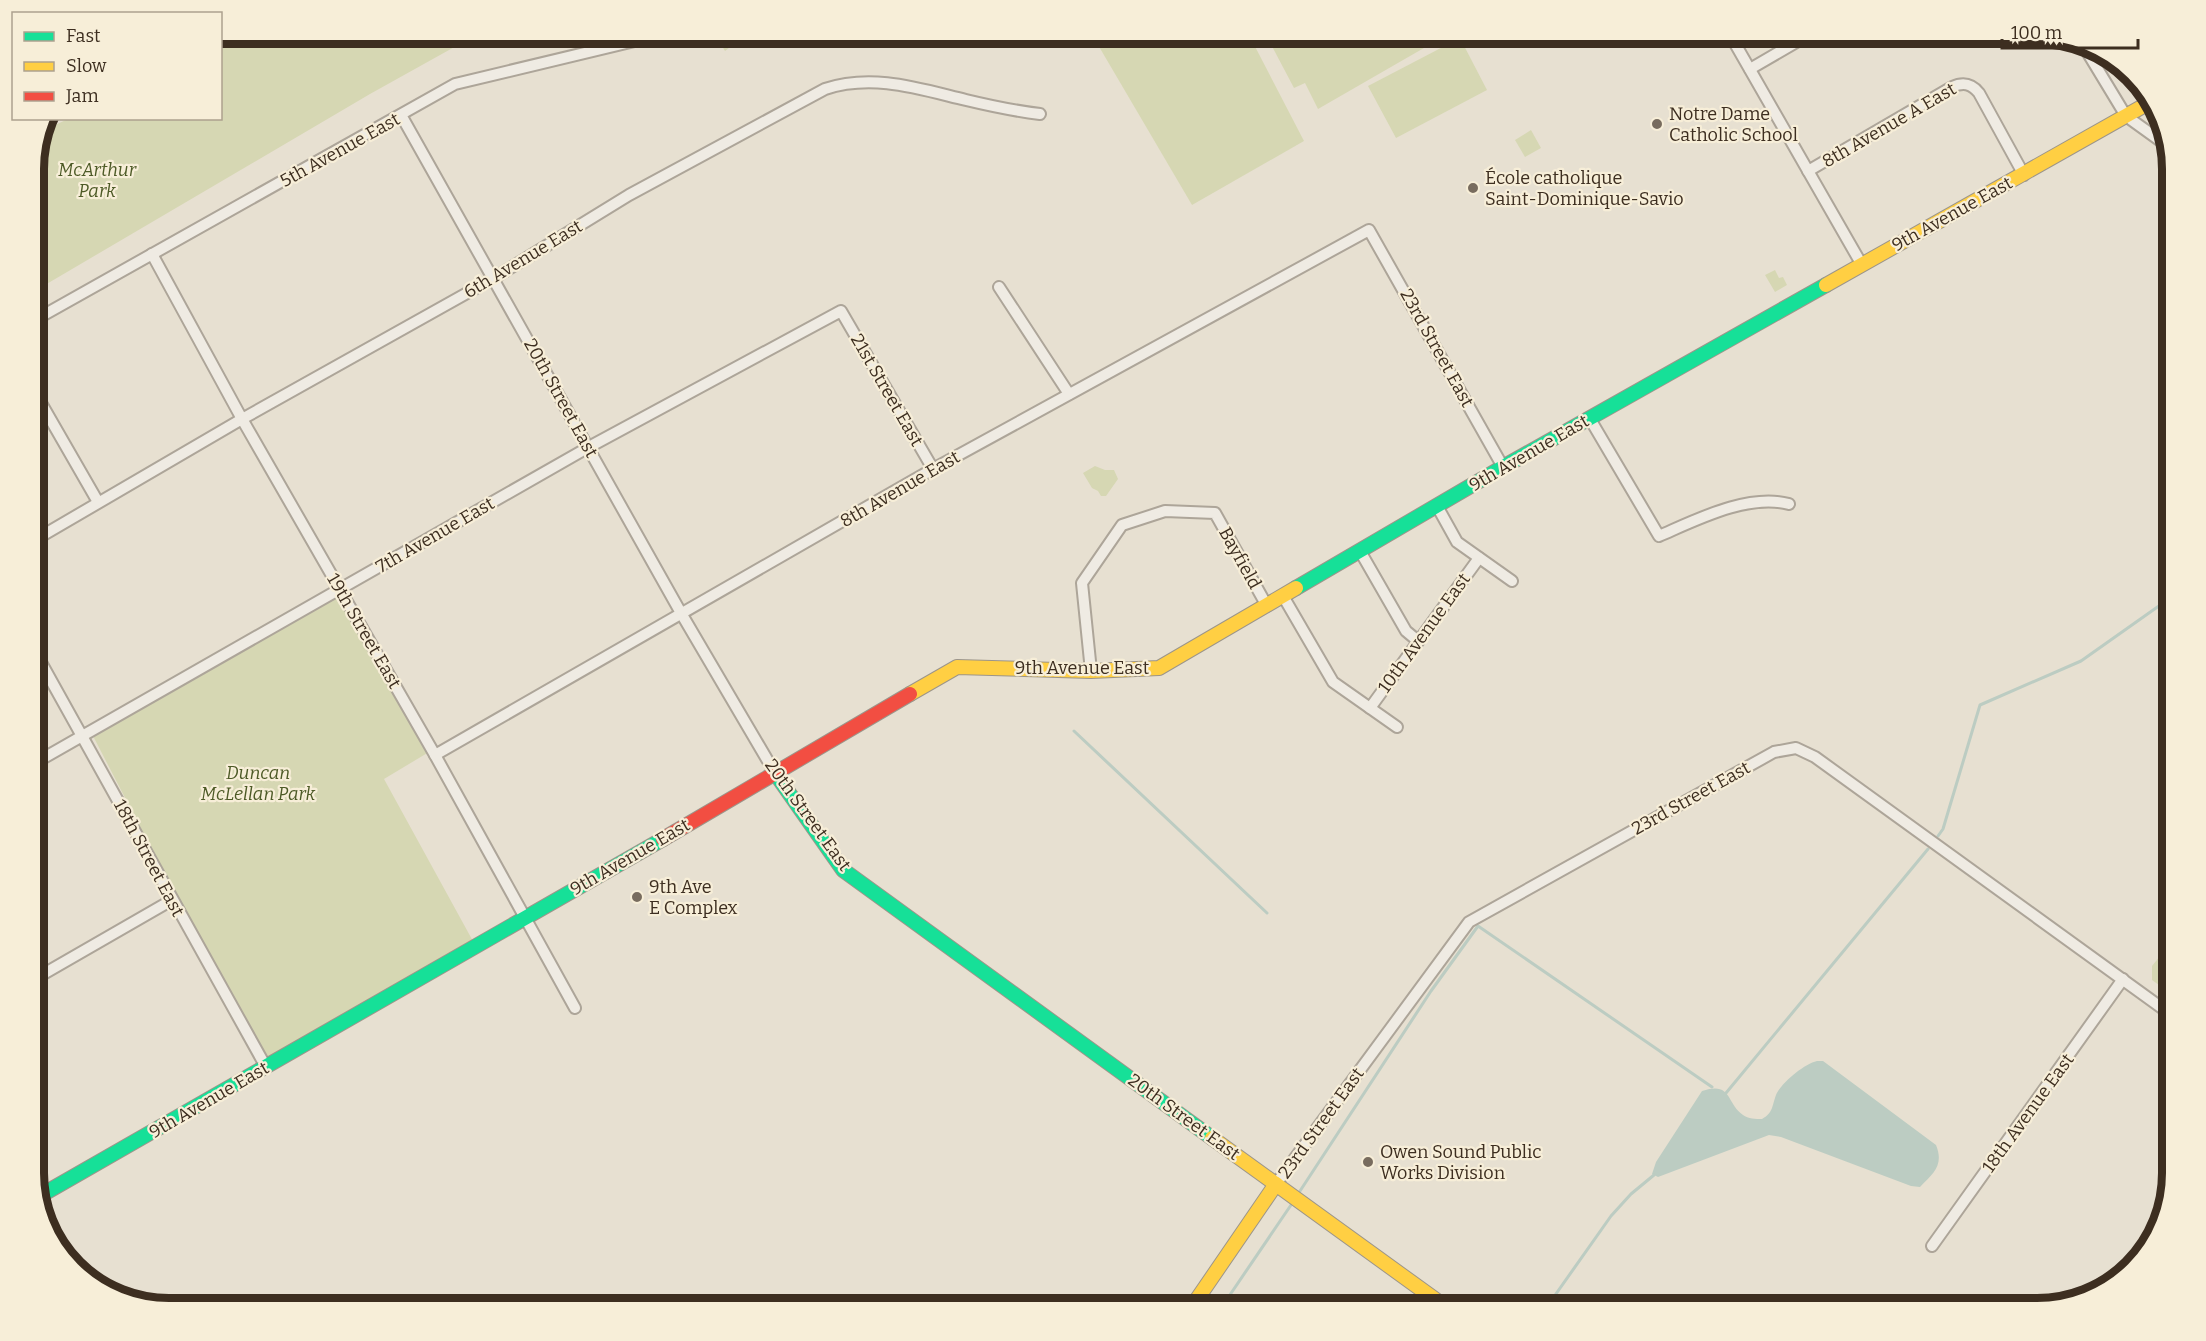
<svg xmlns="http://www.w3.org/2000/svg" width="2206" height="1341" font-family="Bitter,serif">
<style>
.green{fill:#d6d7b3}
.water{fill:#bcccc2}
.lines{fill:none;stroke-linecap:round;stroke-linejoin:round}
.stream{stroke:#bcccc2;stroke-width:3}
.street-casing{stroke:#ada599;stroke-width:14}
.fast-casing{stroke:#9c958a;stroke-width:16}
.slow-casing{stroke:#9c958a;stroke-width:16}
.jam-casing{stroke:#9c958a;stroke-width:16}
.street{stroke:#efebe3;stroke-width:10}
.fast{stroke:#16e098;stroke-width:14}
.slow{stroke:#ffcf43;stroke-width:14}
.jam{stroke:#f24e42;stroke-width:14}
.poi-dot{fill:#786c5e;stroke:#f7eed8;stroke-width:2}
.labels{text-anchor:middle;stroke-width:4.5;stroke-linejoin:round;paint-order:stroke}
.poi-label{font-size:18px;fill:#3d2e20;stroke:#f7eed8;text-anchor:start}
.street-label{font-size:18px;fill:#3d2e20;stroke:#f7eed8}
.park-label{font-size:18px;font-style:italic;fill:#4d5a26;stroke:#f7eed8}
.rim{fill:none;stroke:#3d2e20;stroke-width:8}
</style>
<rect width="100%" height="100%" fill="#e7e0d1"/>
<g class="green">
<polygon points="241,33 524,33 458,45 370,94 33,292 33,160 40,132 68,119 220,118 221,43"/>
<polygon points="714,33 748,33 725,51"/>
<polygon points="1091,33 1248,33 1304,141 1192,205"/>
<polygon points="1265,33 1450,33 1318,109 1305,83 1294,88"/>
<polygon points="1460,38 1487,90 1396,138 1368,86"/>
<polygon points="1531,130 1541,148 1525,157 1515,140"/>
<polygon points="1775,270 1779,278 1783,277 1787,285 1775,292 1765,275"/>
<polygon points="1095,466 1105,470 1114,470 1118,479 1106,496 1101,496 1098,491 1092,488 1083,473"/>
<polygon points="339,594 429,752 384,779 474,943 267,1062 179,902 92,734"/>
<polygon points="2173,940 2173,995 2152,980 2152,966"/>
</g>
<path class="water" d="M1817,1061H1823L1936,1145C1944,1165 1934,1173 1920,1187L1911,1186L1781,1137L1769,1135L1658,1177L1652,1174L1656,1162L1702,1091C1732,1081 1726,1103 1743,1115C1748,1119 1756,1119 1762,1119C1773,1113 1772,1106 1776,1095C1781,1083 1804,1064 1817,1061Z"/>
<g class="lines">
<g class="stream">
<polyline points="1074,731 1267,913"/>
<polyline points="1938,836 1943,829 1980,705 2081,661 2173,596"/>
<polyline points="1726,1093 1928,849"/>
<polyline points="1300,1191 1431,991 1478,926 1712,1087"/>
<polyline points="1221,1308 1291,1205"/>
<polyline points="1546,1308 1611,1216 1631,1194 1654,1175"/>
</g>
<g class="street-casing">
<g id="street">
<polyline points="1729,33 1862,265"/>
<polyline points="2083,45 2126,116 2169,147"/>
<polyline points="1750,69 1812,33"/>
<polyline points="401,115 681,613 775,773"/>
<path d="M1808,171L1952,87C1963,82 1971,83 1979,93L2024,175"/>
<polyline points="152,254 242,419 435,755 575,1008"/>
<polyline points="999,287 1069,394"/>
<polyline points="33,321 455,84 668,33"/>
<polyline points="33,389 98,502"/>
<path d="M1590,419L1659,536C1696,520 1748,493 1789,504"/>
<polyline points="1437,506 1457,542 1512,581"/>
<path d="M33,541L242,419L494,278L629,195L825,89C873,73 920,89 966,100C991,106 1015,111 1040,114"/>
<polyline points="1360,551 1406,631 1418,641"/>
<polyline points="1283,596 1333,682 1397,727"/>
<polyline points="33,648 266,1067"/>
<polyline points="1091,671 1082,583 1122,525 1165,511 1215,513 1267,606"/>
<polyline points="1370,708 1479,558"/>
<polyline points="435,755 933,469 1369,230 1503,467"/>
<polyline points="33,764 589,447 841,311 933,469"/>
<polyline points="33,980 172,900"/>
<polyline points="1276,1184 1469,922 1774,752 1796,748 1815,757 2173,1016"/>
<polyline points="1932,1246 2123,979"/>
</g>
</g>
<g class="fast-casing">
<g id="fast">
<polyline points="1296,588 1503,467 1826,285"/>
<polyline points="775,773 843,870 1212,1138"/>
<polyline points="38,1197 663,839"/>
</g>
</g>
<g class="slow-casing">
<g id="slow">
<polyline points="1826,285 2154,100"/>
<polyline points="910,694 957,667 1091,671 1159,668 1296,588"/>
<polyline points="1212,1138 1447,1308"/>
<polyline points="1191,1308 1276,1184"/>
</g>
</g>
<g class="jam-casing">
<polyline id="jam" points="663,839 910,694"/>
</g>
<use href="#street" class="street"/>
<use href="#fast" class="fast"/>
<use href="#slow" class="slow"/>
<use href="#jam" class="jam"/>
</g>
<g class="poi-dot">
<circle cx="1657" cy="124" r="6"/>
<circle cx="1473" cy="188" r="6"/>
<circle cx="637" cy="897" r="6"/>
<circle cx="1368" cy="1162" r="6"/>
</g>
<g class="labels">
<g class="poi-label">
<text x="1669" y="120">Notre Dame<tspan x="1669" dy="21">Catholic School</tspan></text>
<text x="1485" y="184">École catholique<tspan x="1485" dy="21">Saint-Dominique-Savio</tspan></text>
<text x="649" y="893">9th Ave<tspan x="649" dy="21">E Complex</tspan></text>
<text x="1380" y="1158">Owen Sound Public<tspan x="1380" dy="21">Works Division</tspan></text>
</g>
<g class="street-label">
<text transform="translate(1889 125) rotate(-30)" y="6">8th Avenue A East</text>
<text transform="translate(340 150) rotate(-29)" y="6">5th Avenue East</text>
<text transform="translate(1952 214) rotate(-29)" y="6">9th Avenue East</text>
<text transform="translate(523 259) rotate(-31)" y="6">6th Avenue East</text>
<text transform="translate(1437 348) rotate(61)" y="6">23rd Street East</text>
<text transform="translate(887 390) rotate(60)" y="6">21st Street East</text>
<text transform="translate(561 398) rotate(61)" y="6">20th Street East</text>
<text transform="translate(1529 453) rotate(-30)" y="6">9th Avenue East</text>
<text transform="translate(900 489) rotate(-30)" y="6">8th Avenue East</text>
<text transform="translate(435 535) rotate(-30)" y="6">7th Avenue East</text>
<text transform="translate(1240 558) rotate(61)" y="6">Bayfield</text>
<text transform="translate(364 631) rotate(60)" y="6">19th Street East</text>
<text transform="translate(1424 633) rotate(-54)" y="6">10th Avenue East</text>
<text x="1082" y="674">9th Avenue East</text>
<text transform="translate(1691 798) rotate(-29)" y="6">23rd Street East</text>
<text transform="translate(808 815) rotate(54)" y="6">20th Street East</text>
<text transform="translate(630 857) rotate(-30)" y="6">9th Avenue East</text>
<text transform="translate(149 858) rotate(62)" y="6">18th Street East</text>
<text transform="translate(209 1100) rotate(-30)" y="6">9th Avenue East</text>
<text transform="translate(2028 1113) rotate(-54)" y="6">18th Avenue East</text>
<text transform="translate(1184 1117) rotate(36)" y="6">20th Street East</text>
<text transform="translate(1321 1123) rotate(-54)" y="6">23rd Street East</text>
</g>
<g class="park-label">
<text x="97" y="176">McArthur<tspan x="97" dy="21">Park</tspan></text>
<text x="258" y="779">Duncan<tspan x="258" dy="21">McLellan Park</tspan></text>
</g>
</g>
<path d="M0 0H2206V1341H0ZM169 44H2037A125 125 0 0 1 2162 169V1173A125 125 0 0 1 2037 1298H169A125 125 0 0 1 44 1173V169A125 125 0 0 1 169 44Z" fill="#f7eed8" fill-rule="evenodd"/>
<path class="rim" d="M169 44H2037A125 125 0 0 1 2162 169V1173A125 125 0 0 1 2037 1298H169A125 125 0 0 1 44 1173V169A125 125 0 0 1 169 44Z"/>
<rect x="12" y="12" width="210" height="108" fill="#f7eed8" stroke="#ada18e" stroke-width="1.5"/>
<rect x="24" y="32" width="30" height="9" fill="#16e098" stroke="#ada18e" stroke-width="1.5"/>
<text x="66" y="42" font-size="18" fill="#3d2e20">Fast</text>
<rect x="24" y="62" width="30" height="9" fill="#ffcf43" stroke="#ada18e" stroke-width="1.5"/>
<text x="66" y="72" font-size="18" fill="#3d2e20">Slow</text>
<rect x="24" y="92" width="30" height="9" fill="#f24e42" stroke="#ada18e" stroke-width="1.5"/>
<text x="66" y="102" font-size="18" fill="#3d2e20">Jam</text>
<path d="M2002 39v9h136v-9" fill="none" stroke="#3d2e20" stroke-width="3"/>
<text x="2011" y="39" font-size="18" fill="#3d2e20" stroke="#f7eed8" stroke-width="4.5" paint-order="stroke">100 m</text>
</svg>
